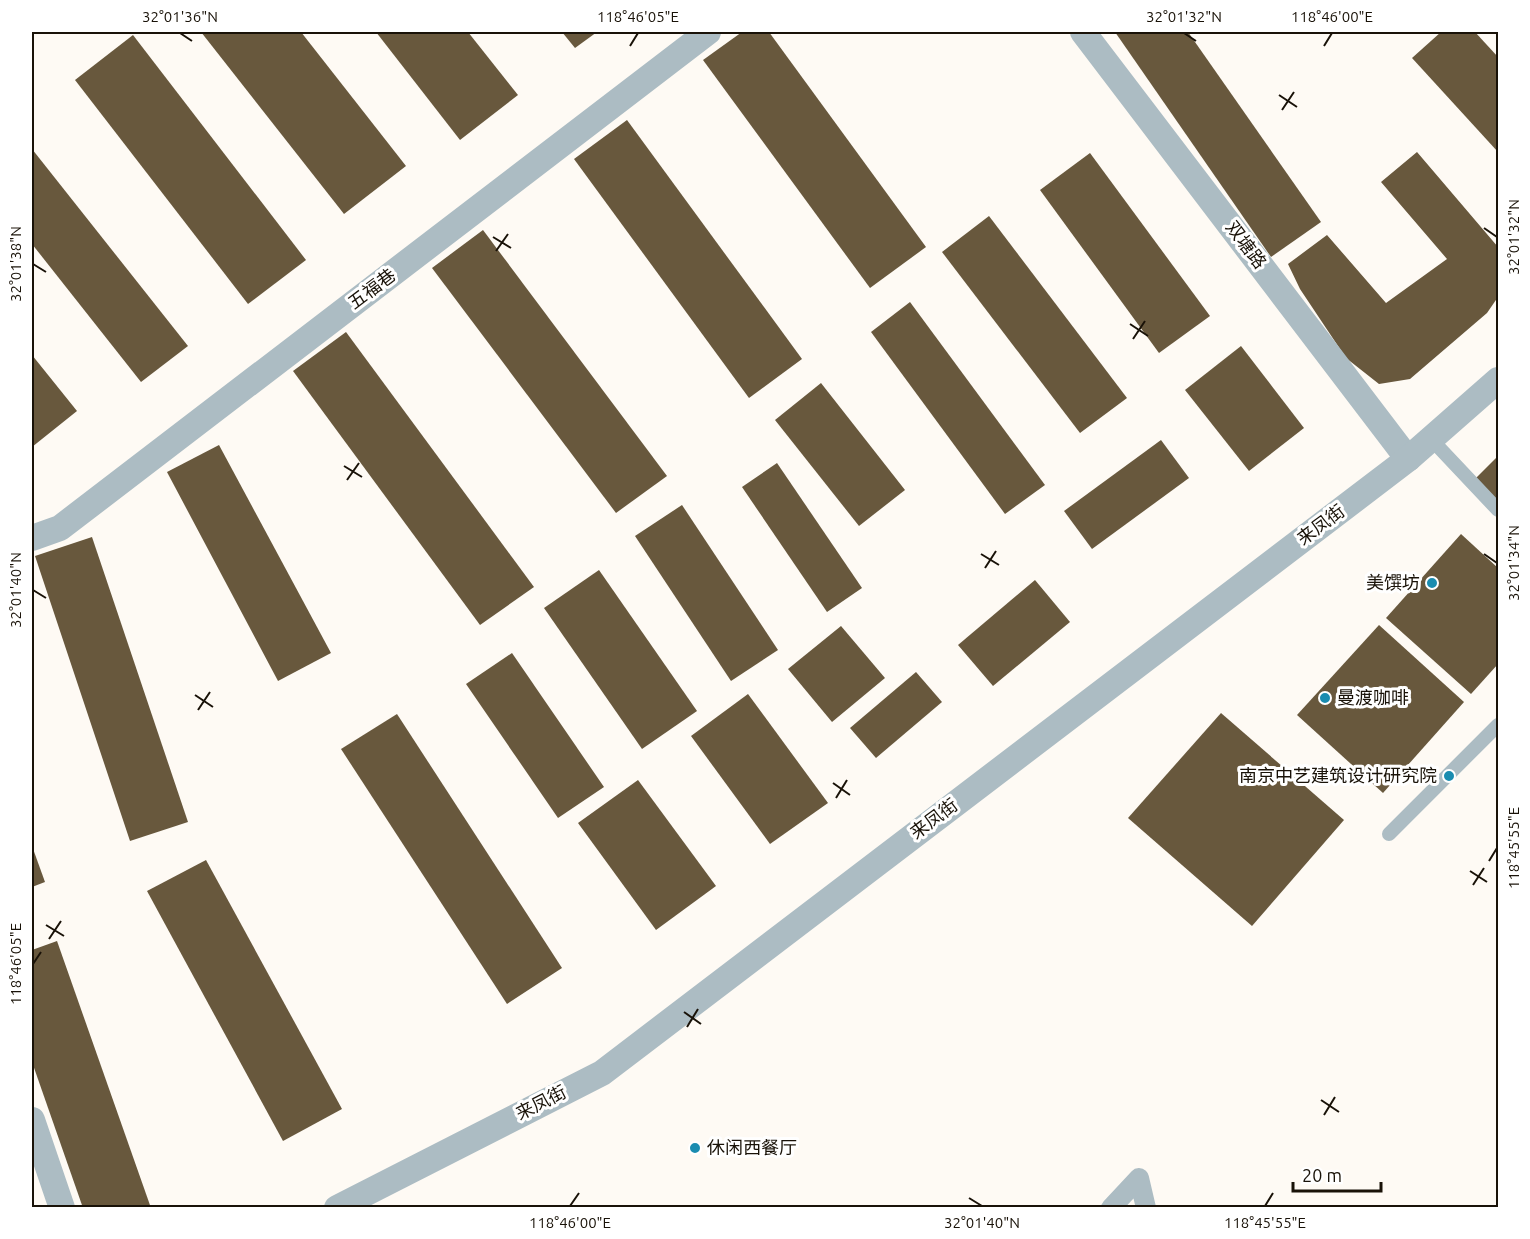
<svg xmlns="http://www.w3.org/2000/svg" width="1530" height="1239" font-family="Ubuntu,'Noto Sans SC',sans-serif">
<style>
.building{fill:#68583d}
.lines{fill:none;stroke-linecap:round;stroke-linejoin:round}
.service{stroke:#acbcc3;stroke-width:14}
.pedestrian{stroke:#acbcc3;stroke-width:20}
.minor{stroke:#acbcc3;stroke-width:26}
.ticks{fill:none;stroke:#191208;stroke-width:2}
.poi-dot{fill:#1a8cb0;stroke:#fff;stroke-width:2}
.labels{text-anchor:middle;stroke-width:6;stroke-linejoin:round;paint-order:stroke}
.street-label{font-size:18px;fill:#191208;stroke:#fff}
.poi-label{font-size:18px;fill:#191208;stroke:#fff;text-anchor:end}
.neatline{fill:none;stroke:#191208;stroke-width:2}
.ticks-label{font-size:15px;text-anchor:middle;fill:#191208}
</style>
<rect width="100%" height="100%" fill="#fefaf4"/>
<g class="building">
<polygon points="201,32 301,32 406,166 344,214"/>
<polygon points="376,32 468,32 518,95 460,140"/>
<polygon points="562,32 597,32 575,48"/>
<polygon points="742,32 769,32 926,247 870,288 703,60"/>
<polygon points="1115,32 1188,32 1321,222 1271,257"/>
<polygon points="1441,32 1475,32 1498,57 1498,152 1412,58"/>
<polygon points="133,35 306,260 248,304 75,80"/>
<polygon points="627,120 802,359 749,398 574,159"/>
<polygon points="32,149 188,346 141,382 32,244"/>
<polygon points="1417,152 1498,247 1498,297 1487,313 1410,379 1379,384 1346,358 1300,289 1288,264 1327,235 1386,303 1447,259 1381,182"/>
<polygon points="1090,153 1210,316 1159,353 1040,190"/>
<polygon points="989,216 1127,398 1080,433 942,252"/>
<polygon points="483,230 667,476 616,513 432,268"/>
<polygon points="910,302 1045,485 1005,514 871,332"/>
<polygon points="346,332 534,587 480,625 293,371"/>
<polygon points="1241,346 1304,428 1249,471 1185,390"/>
<polygon points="32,355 77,411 32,447"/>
<polygon points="821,383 905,490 859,526 775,420"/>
<polygon points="1161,440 1189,478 1092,549 1064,511"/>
<polygon points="219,445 331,653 278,681 167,472"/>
<polygon points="1498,456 1498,509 1472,482"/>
<polygon points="777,463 862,588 827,612 742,487"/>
<polygon points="682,505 778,650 731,681 635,536"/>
<polygon points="1461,534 1498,568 1498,664 1471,694 1386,618"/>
<polygon points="92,537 188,822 130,841 35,556"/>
<polygon points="599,570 697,711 642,749 544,608"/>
<polygon points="1035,580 1070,622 993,686 958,645"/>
<polygon points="1379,625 1464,702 1383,793 1297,715"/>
<polygon points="841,626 885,678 832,722 788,669"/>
<polygon points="512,653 604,787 558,818 466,684"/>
<polygon points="916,672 942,702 876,758 850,728"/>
<polygon points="748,694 828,803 770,844 691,736"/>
<polygon points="1221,713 1344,820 1252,926 1128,818"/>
<polygon points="397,714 562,968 507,1004 341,749"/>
<polygon points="638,780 716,886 656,930 578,823"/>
<polygon points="32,846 45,882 32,887"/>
<polygon points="206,860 342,1109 283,1141 147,891"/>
<polygon points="57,941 151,1208 83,1208 32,1062 32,950"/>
</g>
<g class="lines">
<g class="service">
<polyline points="1431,439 1498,510"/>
<polyline points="1389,834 1498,725"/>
</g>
<polyline class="pedestrian" points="1111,1208 1139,1178 1146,1208"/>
<g class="minor">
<polyline points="1083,32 1408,459"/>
<polyline points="32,538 60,528 708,32"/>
<polyline points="32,1120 62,1208"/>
<polyline points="337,1208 602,1073 1408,459 1498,380"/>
</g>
</g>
<path class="ticks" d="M180,33L192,41M1184,33L1196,41M630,46L638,33M1324,46L1332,33M1279,95L1297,107M1282,110L1294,92M1484,228L1497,237M493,237L511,248M496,251L508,234M33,264L46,272M1130,324L1148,336M1133,339L1145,321M344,466L362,477M347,480L359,463M981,554L999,565M1484,554L1497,563M985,568L996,551M33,590L46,598M195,695L213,707M198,710L210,692M833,783L850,795M836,798L847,780M1489,861L1497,848M1470,871L1487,882M1473,885L1484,868M46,925L64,936M49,939L61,921M33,964L41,952M684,1012L701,1024M687,1027L698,1009M1321,1100L1339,1112M1324,1115L1335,1097M969,1198L982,1206M570,1206L579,1193M1265,1206L1273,1193"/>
<g class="poi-dot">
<circle cx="1432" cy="583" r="6"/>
<circle cx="1325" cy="698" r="6"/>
<circle cx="1449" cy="776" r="6"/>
<circle cx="695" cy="1148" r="6"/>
</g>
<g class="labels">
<g class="street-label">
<text transform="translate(1246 245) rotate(53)" y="6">双塘路</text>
<text transform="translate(372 289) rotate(-37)" y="6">五福巷</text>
<text transform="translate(1321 525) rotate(-37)" y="6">来凤街</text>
<text transform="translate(934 819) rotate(-37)" y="6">来凤街</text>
<text transform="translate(541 1103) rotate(-27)" y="6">来凤街</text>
</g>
<g class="poi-label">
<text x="1420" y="589">美馔坊</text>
<text x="1337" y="704" text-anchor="start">曼渡咖啡</text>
<text x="1437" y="782">南京中艺建筑设计研究院</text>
<text x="707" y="1154" text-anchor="start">休闲西餐厅</text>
</g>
</g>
<rect width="1530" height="1239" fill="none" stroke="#ffffff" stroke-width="66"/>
<path d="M1293 1182v9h88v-9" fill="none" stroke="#191208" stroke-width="3"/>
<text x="1302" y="1182" font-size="18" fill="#191208" stroke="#ffffff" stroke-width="4.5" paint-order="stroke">20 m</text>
<rect x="33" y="33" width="1464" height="1173" class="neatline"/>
<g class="ticks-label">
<text x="180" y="22">32°01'36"N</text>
<text x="638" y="22">118°46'05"E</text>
<text x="1184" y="22">32°01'32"N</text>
<text x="1332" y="22">118°46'00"E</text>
<text transform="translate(1514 237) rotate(-90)" y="5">32°01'32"N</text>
<text transform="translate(16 264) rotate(-90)" y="5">32°01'38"N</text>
<text transform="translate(1514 563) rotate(-90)" y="5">32°01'34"N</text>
<text transform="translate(16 590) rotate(-90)" y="5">32°01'40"N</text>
<text transform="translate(1514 848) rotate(-90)" y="5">118°45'55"E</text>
<text transform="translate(16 964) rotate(-90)" y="5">118°46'05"E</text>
<text x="570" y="1228">118°46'00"E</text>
<text x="982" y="1228">32°01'40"N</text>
<text x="1265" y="1228">118°45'55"E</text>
</g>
</svg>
